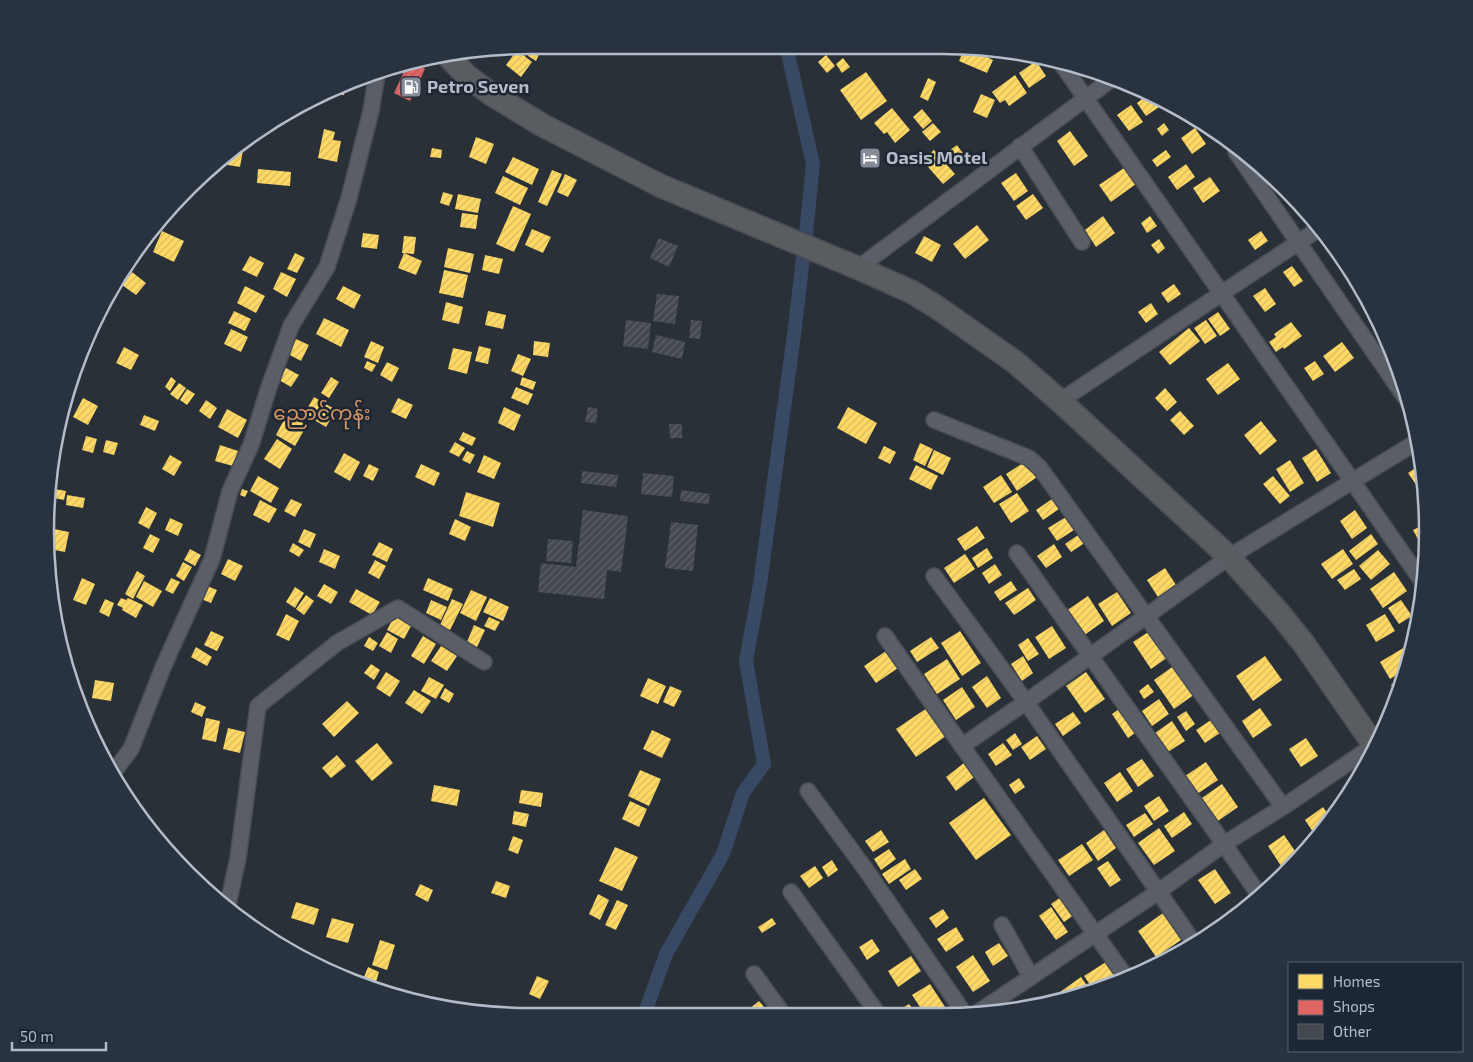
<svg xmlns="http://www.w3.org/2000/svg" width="1473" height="1062" font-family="'Exo 2','Noto Sans Myanmar',sans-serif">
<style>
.homes{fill:url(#homes-hatch)}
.shops{fill:url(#shops-hatch)}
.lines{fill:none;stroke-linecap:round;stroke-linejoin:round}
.canal{stroke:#384963;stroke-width:14}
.building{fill:url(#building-hatch)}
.minor-casing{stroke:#484c53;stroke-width:18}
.highway-casing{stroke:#474c53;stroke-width:25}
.minor{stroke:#5a5e66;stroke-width:15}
.highway{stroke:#5a5d60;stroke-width:22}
.labels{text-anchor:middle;stroke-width:5;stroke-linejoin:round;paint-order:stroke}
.poi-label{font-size:18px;font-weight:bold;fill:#b4bcc9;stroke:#1d2633;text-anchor:start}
.quarter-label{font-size:20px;fill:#d59563;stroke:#1d2633}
.rim{fill:none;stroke:#b4bcc9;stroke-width:2.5}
</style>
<defs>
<pattern id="homes-hatch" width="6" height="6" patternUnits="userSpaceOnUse" patternTransform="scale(1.25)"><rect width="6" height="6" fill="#ffd966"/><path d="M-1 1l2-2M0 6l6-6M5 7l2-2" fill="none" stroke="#d7b95e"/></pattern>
<pattern id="shops-hatch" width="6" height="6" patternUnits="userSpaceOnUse" patternTransform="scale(1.25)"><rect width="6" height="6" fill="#e06666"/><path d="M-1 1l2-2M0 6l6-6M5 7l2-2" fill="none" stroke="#b65a5c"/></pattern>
<pattern id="building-hatch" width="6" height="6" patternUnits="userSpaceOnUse" patternTransform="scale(1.25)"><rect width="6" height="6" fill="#444950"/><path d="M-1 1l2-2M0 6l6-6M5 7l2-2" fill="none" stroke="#5d6168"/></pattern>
</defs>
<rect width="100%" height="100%" fill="#2a3038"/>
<g class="homes">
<polygon points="533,45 542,48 536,61 528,56"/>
<polygon points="965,47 993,60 987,73 959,61"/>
<polygon points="517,50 532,62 521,77 506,65"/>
<polygon points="826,55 835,66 827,73 818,62"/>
<polygon points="843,58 850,67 842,73 836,64"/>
<polygon points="1036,61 1046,76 1029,88 1019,73"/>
<polygon points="866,72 887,101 861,120 840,90"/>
<polygon points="1015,75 1027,93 1009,106 1005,100 1000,103 992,92"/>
<polygon points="928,78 936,82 928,101 920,97"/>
<polygon points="345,89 344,95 334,94"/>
<polygon points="981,94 995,100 987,118 973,112"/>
<polygon points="1146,96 1153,98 1159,107 1146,116 1137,103"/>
<polygon points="1131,105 1143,122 1129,131 1117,115"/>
<polygon points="892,108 910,130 895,143 887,132 884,134 874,123"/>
<polygon points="922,109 932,121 923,129 913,117"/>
<polygon points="933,123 941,132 930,141 922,132"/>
<polygon points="1164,123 1169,130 1162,136 1157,129"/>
<polygon points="1195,128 1206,144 1192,154 1181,138"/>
<polygon points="324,129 335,132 333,140 341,141 337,162 318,158"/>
<polygon points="1070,131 1088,156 1074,166 1057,141"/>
<polygon points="476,137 494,144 486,164 469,157"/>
<polygon points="957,145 964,155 954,162 947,152"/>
<polygon points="432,148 442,150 441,158 430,157"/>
<polygon points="236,149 243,150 240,167 222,164 223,161"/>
<polygon points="934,150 955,174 943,184 922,160"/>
<polygon points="1166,150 1171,157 1157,167 1152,160"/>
<polygon points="513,157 539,169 532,185 505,172"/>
<polygon points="1186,164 1195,177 1177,190 1168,177"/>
<polygon points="1124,168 1136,184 1111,202 1099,185"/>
<polygon points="258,169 291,172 290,186 257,183"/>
<polygon points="552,170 562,174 547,206 538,202"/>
<polygon points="1016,173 1028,191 1014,201 1001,183"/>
<polygon points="565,174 577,180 568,197 557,192"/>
<polygon points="503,176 528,188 520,205 495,193"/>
<polygon points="1210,177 1220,191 1203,203 1193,188"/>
<polygon points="443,192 453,195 449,206 440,203"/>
<polygon points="458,194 481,199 478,213 455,209"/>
<polygon points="1033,194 1043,208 1026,220 1016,206"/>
<polygon points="513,206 531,214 514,252 496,244"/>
<polygon points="462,213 478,215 476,229 460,227"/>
<polygon points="1103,216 1115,233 1096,247 1085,230"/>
<polygon points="1150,216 1157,226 1147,233 1141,223"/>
<polygon points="977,225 989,240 965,259 953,244"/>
<polygon points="532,229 551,237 543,253 525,245"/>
<polygon points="162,231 184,241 174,262 153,252"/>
<polygon points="1261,231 1268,241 1255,250 1248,240"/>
<polygon points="363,233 379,235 377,249 361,247"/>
<polygon points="404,236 416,237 414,254 402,253"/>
<polygon points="924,236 941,245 932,262 915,253"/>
<polygon points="1159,239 1165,248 1158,254 1151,245"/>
<polygon points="448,248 474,254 470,273 444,267"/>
<polygon points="295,253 305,258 297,273 287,269"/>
<polygon points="404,253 422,261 416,275 398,268"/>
<polygon points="485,255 503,259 499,274 482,270"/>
<polygon points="250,256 264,263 257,277 242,270"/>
<polygon points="1344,262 1354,275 1352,277 1342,263"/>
<polygon points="1292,266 1303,281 1294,287 1283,272"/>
<polygon points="444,270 468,275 463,298 439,293"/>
<polygon points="132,272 146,283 136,295 122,285"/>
<polygon points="281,272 296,279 287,297 273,289"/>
<polygon points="1174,284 1181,294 1168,303 1161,293"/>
<polygon points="245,286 265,296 256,313 237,303"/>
<polygon points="343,286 361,295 354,309 336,299"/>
<polygon points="1265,288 1276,304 1265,312 1253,296"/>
<polygon points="446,302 463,307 459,324 442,320"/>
<polygon points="1151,303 1158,314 1146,323 1138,312"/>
<polygon points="234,311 251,319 245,331 228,323"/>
<polygon points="488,311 506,315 503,329 485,325"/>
<polygon points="1218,312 1230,329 1220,336 1208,319"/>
<polygon points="324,318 349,330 341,347 316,334"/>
<polygon points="1206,320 1217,336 1205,344 1194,328"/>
<polygon points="1291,322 1302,336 1284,349 1283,347 1276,352 1269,342 1276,337 1274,334"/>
<polygon points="1189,328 1200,341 1170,365 1159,352"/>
<polygon points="231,329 248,337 241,352 224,344"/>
<polygon points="296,339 309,345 301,361 288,354"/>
<polygon points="371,341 384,347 378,363 364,357"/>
<polygon points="534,341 550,343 548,357 533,355"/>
<polygon points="1342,342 1354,358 1335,372 1323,356"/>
<polygon points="479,346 491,349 488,364 475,361"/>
<polygon points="124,347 139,355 131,370 116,363"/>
<polygon points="453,348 472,352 467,374 448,369"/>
<polygon points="518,354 531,359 523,376 511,371"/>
<polygon points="367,361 376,365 372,372 364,368"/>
<polygon points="1315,361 1324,374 1313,381 1304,368"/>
<polygon points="387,362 399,368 392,382 380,375"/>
<polygon points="1228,363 1240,379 1218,395 1206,379"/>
<polygon points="286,368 299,375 291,387 279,380"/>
<polygon points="171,377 176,381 170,391 165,387"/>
<polygon points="331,377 339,382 329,398 321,393"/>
<polygon points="522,377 536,382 533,390 520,385"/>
<polygon points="179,383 186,388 178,400 170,394"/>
<polygon points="516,387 533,394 528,405 511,398"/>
<polygon points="1165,388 1177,402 1167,411 1155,398"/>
<polygon points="187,389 195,394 187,405 180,400"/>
<polygon points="314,397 336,410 326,427 304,414"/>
<polygon points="83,398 98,406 88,425 73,417"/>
<polygon points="398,398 413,405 406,419 391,412"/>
<polygon points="206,400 217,408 210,419 199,411"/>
<polygon points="504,407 521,415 514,431 498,423"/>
<polygon points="848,407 877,423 866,444 837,428"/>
<polygon points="227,409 247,420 238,438 218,427"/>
<polygon points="1180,411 1194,426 1184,435 1170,420"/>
<polygon points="287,414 307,425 295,446 276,435"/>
<polygon points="144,415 159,421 155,431 140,425"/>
<polygon points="1261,421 1277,441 1260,455 1244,435"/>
<polygon points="463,432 476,438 472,446 459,440"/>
<polygon points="86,436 97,439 93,453 82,450"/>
<polygon points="277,439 292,449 280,469 264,459"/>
<polygon points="106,440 118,443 114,455 103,452"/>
<polygon points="455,442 465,448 459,457 449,452"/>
<polygon points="920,443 933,449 925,466 913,460"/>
<polygon points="220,445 238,451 233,466 215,461"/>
<polygon points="884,446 896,452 890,464 878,458"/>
<polygon points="1316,449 1331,473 1317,482 1302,458"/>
<polygon points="934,450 951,458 943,475 927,467"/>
<polygon points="467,451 475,455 470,464 462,460"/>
<polygon points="344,453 360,462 350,481 334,472"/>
<polygon points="170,455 182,462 174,476 162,469"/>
<polygon points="484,455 501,463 494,479 477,472"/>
<polygon points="1290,460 1304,483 1290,492 1276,469"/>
<polygon points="1026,461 1037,477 1017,491 1006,474"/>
<polygon points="1423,463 1424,485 1419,489 1408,473"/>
<polygon points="369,464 379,469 373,481 363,476"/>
<polygon points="421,464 440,473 434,486 415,477"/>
<polygon points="916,465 938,476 931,490 909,479"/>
<polygon points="1001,475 1012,492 994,503 983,487"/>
<polygon points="258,476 279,488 271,503 250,491"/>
<polygon points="1273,476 1290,496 1280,504 1263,484"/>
<polygon points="49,488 66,491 64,500 49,497"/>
<polygon points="242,489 248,491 245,497 240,495"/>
<polygon points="466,492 500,503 493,527 459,516"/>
<polygon points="1017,493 1029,511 1011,523 999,504"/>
<polygon points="67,495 85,498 83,508 66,505"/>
<polygon points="291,499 302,504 295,517 284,511"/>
<polygon points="1052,499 1059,509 1043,520 1036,510"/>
<polygon points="260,500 277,509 269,523 253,515"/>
<polygon points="146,507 157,513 149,529 138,523"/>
<polygon points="1355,510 1367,528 1352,539 1340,521"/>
<polygon points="1066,517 1074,530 1057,541 1048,528"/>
<polygon points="170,518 183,524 178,536 165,530"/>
<polygon points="455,519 471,527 465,541 449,534"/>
<polygon points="1426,524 1427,552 1425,552 1413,530"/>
<polygon points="977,526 985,538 965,551 957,539"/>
<polygon points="49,528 69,532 65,552 49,549"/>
<polygon points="304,529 316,534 310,548 298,542"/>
<polygon points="1081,533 1086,542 1071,552 1065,544"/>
<polygon points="150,534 160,539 153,553 143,548"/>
<polygon points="1371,534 1378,544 1356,560 1349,551"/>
<polygon points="379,542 393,549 387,562 372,555"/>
<polygon points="293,543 304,550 299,557 289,551"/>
<polygon points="1054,544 1062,557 1046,568 1037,556"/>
<polygon points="987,548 993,558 978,568 972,558"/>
<polygon points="190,549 201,555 195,566 184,560"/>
<polygon points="324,549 340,556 335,569 319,562"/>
<polygon points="1343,549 1353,564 1332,579 1321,564"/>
<polygon points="1378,550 1390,564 1371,580 1359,566"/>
<polygon points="965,554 975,569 954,583 944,568"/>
<polygon points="228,559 243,566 235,581 221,574"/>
<polygon points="375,560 386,566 379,579 368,573"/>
<polygon points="183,562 192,567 184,581 176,576"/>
<polygon points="995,564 1002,575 989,584 982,573"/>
<polygon points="1165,568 1176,585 1158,597 1147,580"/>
<polygon points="1354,569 1361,579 1345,590 1337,580"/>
<polygon points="137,571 145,576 133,599 125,594"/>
<polygon points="1394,572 1407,591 1383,608 1370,589"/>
<polygon points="82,578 95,584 86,605 73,600"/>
<polygon points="171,578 180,582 173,594 165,590"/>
<polygon points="428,578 453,589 448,601 423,590"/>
<polygon points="144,581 162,591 153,607 136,597"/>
<polygon points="1011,581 1017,590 1000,601 994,592"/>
<polygon points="324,584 338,592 331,604 317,596"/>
<polygon points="207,586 217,590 211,603 201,599"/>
<polygon points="295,587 304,593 295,608 286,602"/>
<polygon points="1028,588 1036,600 1014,615 1005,603"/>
<polygon points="356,589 380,602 372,615 349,602"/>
<polygon points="471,590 487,597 476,621 460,613"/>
<polygon points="1117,592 1131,613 1112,626 1098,604"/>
<polygon points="306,595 314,601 304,615 296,609"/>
<polygon points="1088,596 1104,621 1083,636 1066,611"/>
<polygon points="121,598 126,600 128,598 143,605 136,618 122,610 123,608 117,605"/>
<polygon points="490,598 509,607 503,621 483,612"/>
<polygon points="105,599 114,603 109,617 99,612"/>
<polygon points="452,599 463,604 450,630 440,625"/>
<polygon points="431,600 447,607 441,620 426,613"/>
<polygon points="1401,600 1412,616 1399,624 1388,608"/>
<polygon points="286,614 299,621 289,641 276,635"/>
<polygon points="1385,614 1395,631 1376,642 1366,625"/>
<polygon points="395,615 412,624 404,639 387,630"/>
<polygon points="489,617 500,622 495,631 484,626"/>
<polygon points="474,625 485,630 477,647 467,642"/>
<polygon points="1052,626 1066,648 1049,659 1035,637"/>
<polygon points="211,631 224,637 217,651 204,645"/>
<polygon points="960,631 981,663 962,676 941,643"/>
<polygon points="1150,631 1168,657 1151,669 1133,642"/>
<polygon points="387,632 398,639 391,653 379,646"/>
<polygon points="423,636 436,644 424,664 411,656"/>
<polygon points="369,637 378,643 373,651 364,646"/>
<polygon points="931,637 939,648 917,662 910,651"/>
<polygon points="1028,638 1039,654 1028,661 1018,645"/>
<polygon points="441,646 457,656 447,671 431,661"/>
<polygon points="196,647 212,657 207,666 191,657"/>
<polygon points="1405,647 1411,658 1407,669 1390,679 1380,662"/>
<polygon points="889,649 901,666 876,683 864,666"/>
<polygon points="1023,656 1033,673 1022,681 1011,664"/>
<polygon points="1265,656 1282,680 1253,701 1236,676"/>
<polygon points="947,659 960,679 937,694 924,674"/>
<polygon points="371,664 380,670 374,680 364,673"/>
<polygon points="1175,665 1195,694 1174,709 1154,680"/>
<polygon points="386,672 400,681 390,697 376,688"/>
<polygon points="1086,672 1105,699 1085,713 1066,686"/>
<polygon points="1405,674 1398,694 1391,685"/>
<polygon points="987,676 1001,698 987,708 972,687"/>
<polygon points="429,677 444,685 436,699 421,691"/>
<polygon points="648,678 666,686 658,704 640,696"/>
<polygon points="95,680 114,683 111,701 92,698"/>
<polygon points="1148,684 1154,692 1144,699 1139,691"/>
<polygon points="670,686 682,691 674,707 663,702"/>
<polygon points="962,687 975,707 956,720 943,700"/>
<polygon points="445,688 454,694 449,703 440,698"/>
<polygon points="414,690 431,701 422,714 405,703"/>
<polygon points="1159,699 1169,714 1152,726 1142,711"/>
<polygon points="347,701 359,713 334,737 322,724"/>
<polygon points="195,702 206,707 202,717 191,712"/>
<polygon points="1122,707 1138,731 1128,738 1112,714"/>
<polygon points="927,708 946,736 916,757 896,729"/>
<polygon points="1260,708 1272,725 1253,738 1242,721"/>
<polygon points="1186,711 1195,724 1186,731 1177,717"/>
<polygon points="1073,712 1081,723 1063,736 1055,724"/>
<polygon points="206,718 220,721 216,742 202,739"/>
<polygon points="1211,720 1220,733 1205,743 1196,730"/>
<polygon points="1172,721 1185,741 1168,752 1155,733"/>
<polygon points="228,728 245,732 240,753 223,749"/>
<polygon points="652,730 671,739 662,758 643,749"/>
<polygon points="1015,733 1022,744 1013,750 1006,740"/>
<polygon points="1037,736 1046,749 1030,760 1021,747"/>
<polygon points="1306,738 1318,756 1301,767 1289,749"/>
<polygon points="377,743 393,763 372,781 355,761"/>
<polygon points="1003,743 1012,755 996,766 988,754"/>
<polygon points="337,755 346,766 331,778 322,768"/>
<polygon points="1142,759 1154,776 1138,787 1126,769"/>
<polygon points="1206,762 1218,780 1197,794 1185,776"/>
<polygon points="964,763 974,777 956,791 946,777"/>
<polygon points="640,770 661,779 649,806 628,796"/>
<polygon points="1120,772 1133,791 1117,802 1104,783"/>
<polygon points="1019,778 1025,787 1015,794 1009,785"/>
<polygon points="1222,784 1238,807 1215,823 1199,800"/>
<polygon points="434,785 460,790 457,806 431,801"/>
<polygon points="1353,786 1349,792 1339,809 1333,802"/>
<polygon points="521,790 543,793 541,807 519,803"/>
<polygon points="1159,796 1169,811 1154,821 1144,806"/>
<polygon points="984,798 1011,835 976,860 949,823"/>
<polygon points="630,801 647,809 639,827 622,819"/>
<polygon points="1323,807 1332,820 1327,827 1317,838 1305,820"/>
<polygon points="514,811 529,814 526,827 512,824"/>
<polygon points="1184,812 1192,824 1172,838 1164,826"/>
<polygon points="1145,813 1153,824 1134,837 1126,825"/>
<polygon points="1159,828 1175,851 1154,865 1138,843"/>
<polygon points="881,830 889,842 873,852 865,841"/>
<polygon points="1104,830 1116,848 1098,861 1086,843"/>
<polygon points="1284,835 1299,857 1283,869 1268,846"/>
<polygon points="513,836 523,840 518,854 508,850"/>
<polygon points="1082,844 1093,860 1069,876 1058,860"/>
<polygon points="615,847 638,857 622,891 599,881"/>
<polygon points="889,849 896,859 881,870 874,859"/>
<polygon points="905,859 911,869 889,884 882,874"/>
<polygon points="832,860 838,870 828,877 822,867"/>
<polygon points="1108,861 1121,880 1110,887 1097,868"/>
<polygon points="815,866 823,878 809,888 800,876"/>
<polygon points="915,869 922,879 906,890 899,880"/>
<polygon points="1215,869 1231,893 1215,904 1198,880"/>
<polygon points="496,881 510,886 506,898 491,893"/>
<polygon points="420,884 433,890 428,902 415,895"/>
<polygon points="598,894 609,900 600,920 589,914"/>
<polygon points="1061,897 1074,915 1064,922 1051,904"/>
<polygon points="617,900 628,905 616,930 605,925"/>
<polygon points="296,902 319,909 314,925 291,918"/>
<polygon points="1051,907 1068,932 1056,940 1039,916"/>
<polygon points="943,909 949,918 936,928 929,918"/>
<polygon points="1163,913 1181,940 1156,957 1138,931"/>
<polygon points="332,918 354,924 348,943 326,937"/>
<polygon points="772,918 776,924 762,933 758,927"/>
<polygon points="956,927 964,940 946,952 937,939"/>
<polygon points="872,939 880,951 867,960 859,947"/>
<polygon points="380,940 395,945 387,970 372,965"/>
<polygon points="999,943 1008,956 993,966 985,952"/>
<polygon points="973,955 990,981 973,992 956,967"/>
<polygon points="911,956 921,971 898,987 888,971"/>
<polygon points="1106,962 1119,982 1093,989 1084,976"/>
<polygon points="368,967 379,972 376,982 364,977"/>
<polygon points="537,976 549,981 540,999 529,994"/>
<polygon points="1081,977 1090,990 1063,997 1060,992"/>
<polygon points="930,984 949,1013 924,1013 912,995"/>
<polygon points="759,1001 770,1014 743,1014"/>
<polygon points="909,1004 916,1013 894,1013"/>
</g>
<polygon class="shops" points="409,61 425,69 410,101 394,93"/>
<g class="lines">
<g class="canal">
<polyline points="786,45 813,164 806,233"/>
<polyline points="644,1015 666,954 723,854 743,793 764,764 746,661 760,584 794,335 803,258"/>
</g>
</g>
<g class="building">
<polygon points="659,238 678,246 669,267 650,258"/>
<polygon points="657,294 679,296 675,324 653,321"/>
<polygon points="626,320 651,323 648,349 623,346"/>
<polygon points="691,320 702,321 700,339 689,338"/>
<polygon points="656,335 685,342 682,359 652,352"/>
<polygon points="588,407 598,409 596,423 585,422"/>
<polygon points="669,424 682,424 682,438 670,438"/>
<polygon points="582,471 618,475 616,487 581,483"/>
<polygon points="643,473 674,476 672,497 641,494"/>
<polygon points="681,490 710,494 709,504 680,501"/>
<polygon points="583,510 628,516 621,572 607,570 604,599 538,592 541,563 576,567"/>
<polygon points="671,522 698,525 693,571 665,568"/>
<polygon points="548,539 573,541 571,563 546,561"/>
<polygon points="74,686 82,687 79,706 75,691"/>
</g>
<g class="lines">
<g class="minor-casing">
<g id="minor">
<polyline points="1061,63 1424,584"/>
<polyline points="1020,146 1082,242"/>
<polyline points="1236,152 1409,403"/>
<polyline points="858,268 1109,81"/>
<polyline points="1060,401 1320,228"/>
<polyline points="934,420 1029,458 1040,468 1283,807"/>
<polyline points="1017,553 1224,844 1261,898"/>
<polyline points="934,576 1026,702 1192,940"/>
<polyline points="885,636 962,746 1026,702 1229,557 1418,441"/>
<polyline points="962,746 1128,980"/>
<polyline points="115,770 131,749 164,665 212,559 230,491 251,445 268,390 291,326 327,267 349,198 371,111 377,74"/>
<polyline points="808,791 866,870 964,1013"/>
<polyline points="791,892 878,1014"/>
<polyline points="227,909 238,858 258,706 337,643 398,608 484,662"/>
<polyline points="1002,925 1031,977"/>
<polyline points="754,974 783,1014"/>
<polyline points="977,1013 1158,892 1224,844 1283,807 1379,742"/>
</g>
</g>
<g class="highway-casing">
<polyline id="highway" points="448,56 467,76 491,94 542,125 661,186 858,268 912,292 938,308 1015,362 1060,401 1229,557 1280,614 1304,644 1376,748"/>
</g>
<use href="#minor" class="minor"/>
<use href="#highway" class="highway"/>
</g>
<defs>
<g id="fuel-square" transform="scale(1.125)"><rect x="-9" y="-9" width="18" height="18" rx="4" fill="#848b96" stroke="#1d2633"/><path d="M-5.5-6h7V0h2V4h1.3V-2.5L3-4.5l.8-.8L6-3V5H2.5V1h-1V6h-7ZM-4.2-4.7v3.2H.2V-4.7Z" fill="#fff"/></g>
<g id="hotel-square" transform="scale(1.125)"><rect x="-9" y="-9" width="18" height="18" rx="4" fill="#848b96" stroke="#1d2633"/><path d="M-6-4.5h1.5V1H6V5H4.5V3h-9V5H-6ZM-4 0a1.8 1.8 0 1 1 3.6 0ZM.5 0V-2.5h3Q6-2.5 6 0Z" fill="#fff"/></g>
</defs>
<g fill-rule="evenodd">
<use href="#fuel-square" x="411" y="87"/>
<use href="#hotel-square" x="870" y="158"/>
</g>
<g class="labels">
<g class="poi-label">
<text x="427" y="93">Petro Seven</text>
<text x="886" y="164">Oasis Motel</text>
</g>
<g class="quarter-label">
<text x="322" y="420">ညောင်ကုန်း</text>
</g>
</g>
<path d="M0 0H1473V1062H0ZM531 54H942A477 477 0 0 1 1419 531V531A477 477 0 0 1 942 1008H531A477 477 0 0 1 54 531V531A477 477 0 0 1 531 54Z" fill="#29323f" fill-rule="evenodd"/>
<path class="rim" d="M531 54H942A477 477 0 0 1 1419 531V531A477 477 0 0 1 942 1008H531A477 477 0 0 1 54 531V531A477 477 0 0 1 531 54Z"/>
<rect x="1288" y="962" width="175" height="90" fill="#1d2633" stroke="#59626f"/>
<rect x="1298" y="974" width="25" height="15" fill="#ffd966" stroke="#59626f"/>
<text x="1333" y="987" font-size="15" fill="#b4bcc9">Homes</text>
<rect x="1298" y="1000" width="25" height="15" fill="#e06666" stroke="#59626f"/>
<text x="1333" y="1012" font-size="15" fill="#b4bcc9">Shops</text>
<rect x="1298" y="1024" width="25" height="15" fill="#444950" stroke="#59626f"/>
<text x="1333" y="1037" font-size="15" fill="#b4bcc9">Other</text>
<path d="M12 1042v8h94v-8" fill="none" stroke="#b4bcc9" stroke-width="2.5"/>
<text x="20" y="1042" font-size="15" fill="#b4bcc9" stroke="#1d2633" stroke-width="4" paint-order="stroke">50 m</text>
</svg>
